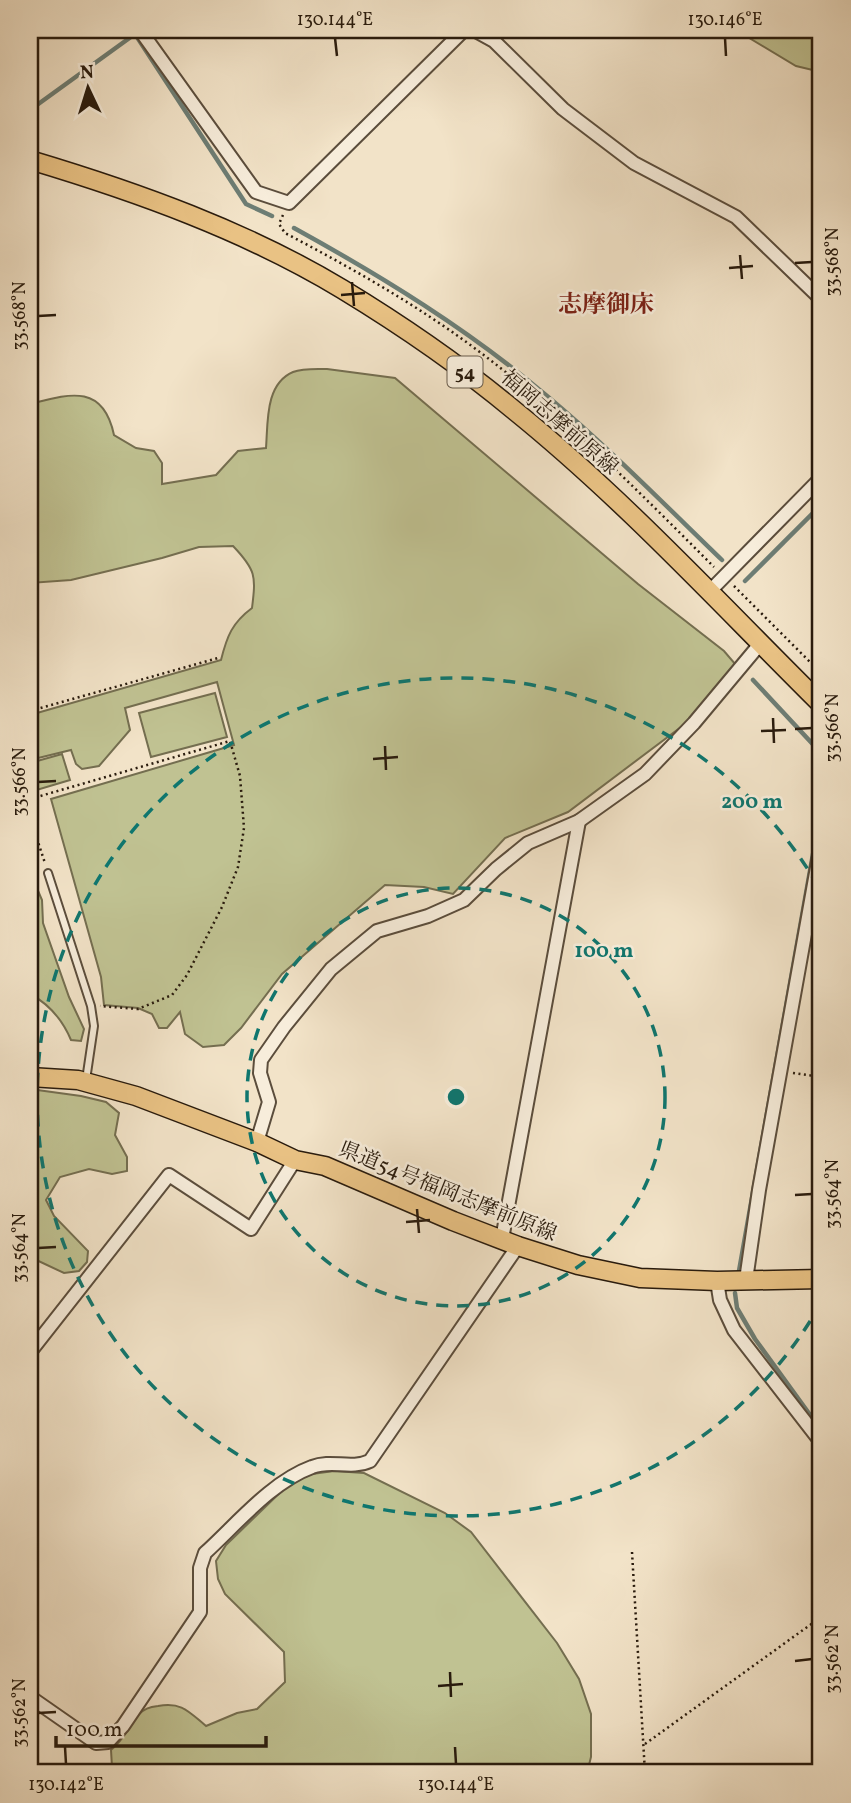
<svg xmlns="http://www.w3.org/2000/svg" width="851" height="1803" font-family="Vollkorn,'Noto Serif JP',serif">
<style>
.green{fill:#c0c292;stroke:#746e50;stroke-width:2}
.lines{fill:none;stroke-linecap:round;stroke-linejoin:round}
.stream{stroke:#6d7d74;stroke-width:4.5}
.service-casing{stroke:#5b4d3c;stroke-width:10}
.minor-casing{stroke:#5b4d3c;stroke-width:16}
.primary-casing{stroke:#291b0d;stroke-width:21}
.path{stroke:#291b0d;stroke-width:2.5;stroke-dasharray:2 3.5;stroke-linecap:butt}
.service{stroke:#f7eddb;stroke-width:6}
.minor{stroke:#f7eddb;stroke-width:12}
.primary{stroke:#e9c284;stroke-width:18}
.ticks{fill:none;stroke:#291b0d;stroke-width:2.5}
.ring{fill:none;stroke:#0f766e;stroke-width:3.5;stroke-dasharray:12 9}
.labels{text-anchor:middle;stroke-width:5;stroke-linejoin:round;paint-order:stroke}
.shield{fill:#f7eddb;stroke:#675a4b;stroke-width:2}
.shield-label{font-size:19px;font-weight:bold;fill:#291b0d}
.street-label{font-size:21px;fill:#291b0d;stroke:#f7eddb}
.quarter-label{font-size:24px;font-weight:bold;fill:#7a1f14;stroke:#f7eddb}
.centre{fill:#0f766e;stroke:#f7eddb;stroke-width:3.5}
.ring-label{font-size:21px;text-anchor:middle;font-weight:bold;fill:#0f766e;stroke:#f7eddb;stroke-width:5;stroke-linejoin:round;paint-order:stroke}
.neatline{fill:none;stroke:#291b0d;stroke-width:2.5}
.ticks-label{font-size:18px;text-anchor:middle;fill:#291b0d}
</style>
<rect width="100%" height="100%" fill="#f2e3c8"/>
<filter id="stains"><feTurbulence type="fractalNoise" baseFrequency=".00286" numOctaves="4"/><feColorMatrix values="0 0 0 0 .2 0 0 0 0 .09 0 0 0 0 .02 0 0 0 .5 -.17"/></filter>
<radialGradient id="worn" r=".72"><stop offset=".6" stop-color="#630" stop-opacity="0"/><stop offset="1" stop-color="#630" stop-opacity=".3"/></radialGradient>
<g class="green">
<polygon points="736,30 821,30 821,72 796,66"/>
<path d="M327,369L395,378L638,584L724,651L736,665L685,724L568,812L505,838L453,894L424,887L385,885L282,974L241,1028L224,1045L203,1047L185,1034L180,1012L167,1028H159L152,1014L138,1008L104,1005L101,977L51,799L234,745L217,682L125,708L130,730L99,766L82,769L76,764L71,750L30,760V715L221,660C227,636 232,623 252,608C256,576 256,570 233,546L199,547L162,558L71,580L30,583V404C69,394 103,383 114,435L136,448L154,451L162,463V484L216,475L238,451L266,448C268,422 265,384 293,372C303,368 317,369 327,369Z"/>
<polygon points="215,693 227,737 151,757 139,713"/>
<polygon points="62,754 70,780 30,792 30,763"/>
<path d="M30,872L42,900L43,923L69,997L84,1029L81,1041L71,1040C63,1021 49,1004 30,994Z"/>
<polygon points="30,1089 81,1096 106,1102 119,1113 115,1135 127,1157 127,1171 112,1174 89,1169 60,1177 46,1200 54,1216 88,1251 87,1262 79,1271 64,1273 30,1257"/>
<path d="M334,1471L364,1473L445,1513L471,1532L557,1643L579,1679L591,1714V1757L587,1773H120L112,1767L111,1750C123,1741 129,1727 138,1715C144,1709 149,1707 158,1706C182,1702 188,1711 206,1726L237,1713L257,1709L285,1682L284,1652L225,1594L218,1579L216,1561L226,1545L293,1480L312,1474Z"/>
</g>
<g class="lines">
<g class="stream">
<polyline points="30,110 135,34 246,204 272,216"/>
<path d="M294,228C383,277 469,330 547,396C608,447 665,505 722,560"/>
<polyline points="745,581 821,505"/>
<polyline points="753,680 821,753"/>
<polyline points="739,1271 821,809"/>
<polyline points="735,1293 737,1308 755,1339 821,1430"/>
</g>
<g class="service-casing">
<polyline id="service" points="48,873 91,1006 94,1026 86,1080"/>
</g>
<g class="minor-casing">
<g id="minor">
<polyline points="140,30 256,192 289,203 464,30"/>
<polyline points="474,30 494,41 563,109 634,163 736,217 821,299"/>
<polyline points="709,592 821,478"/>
<polyline points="30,821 31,821"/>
<polyline points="257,1142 269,1102 260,1073 261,1060 284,1027 331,969 377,931 428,916 464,900 496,869 528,843 579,821 645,774 694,723 760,644"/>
<polyline points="502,1239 579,821"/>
<polyline points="746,1280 759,1190 821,845"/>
<polyline points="717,1281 720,1300 734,1330 821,1442"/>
<polyline points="30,1352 169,1175 251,1229 295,1160"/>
<path d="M30,1697L96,1743L108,1742L123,1726L200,1612V1568L205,1553C237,1524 271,1482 312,1467C332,1459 350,1470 370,1461L518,1246"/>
</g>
</g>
<g class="primary-casing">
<g id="primary">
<path d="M30,160C137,192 246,231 342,289C403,326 461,366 515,411C625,500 721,605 821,704"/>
<polyline points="30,1077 78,1080 136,1096 257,1142 295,1160 325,1166 453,1221 518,1246 578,1265 640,1278 717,1281 821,1279"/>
</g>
</g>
<g class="path">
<path d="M283,215L279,224L285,233C340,262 394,292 445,327C543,394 631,484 714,567"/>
<polyline points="734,586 821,673"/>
<polyline points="30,711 218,658"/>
<polyline points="30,799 230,741 240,776 244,828 238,867 222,907 187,975 172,995 138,1009 100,1006"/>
<polyline points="35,833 45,863"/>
<polyline points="793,1073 821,1077"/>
<polyline points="632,1552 645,1773"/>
<polyline points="645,1744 821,1617"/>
</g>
<use href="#service" class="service"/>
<use href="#minor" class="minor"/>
<use href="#primary" class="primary"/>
</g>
<path class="ticks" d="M335,38L337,56M725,38L726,56M740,255L742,279M795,263L812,262M729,268L753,266M352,282L354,306M341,295L365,293M38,316L56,315M773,718L774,743M795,729L812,728M761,731L786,730M385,746L386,770M373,759L398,757M38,782L56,781M795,1195L812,1194M417,1209L419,1233M406,1222L430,1220M38,1248L56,1247M795,1661L812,1659M450,1672L451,1697M438,1686L463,1684M38,1713L56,1712M65,1747L66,1764M455,1747L456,1764"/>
<g class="ring">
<circle cx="456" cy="1097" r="209"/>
<path d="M821 1303A419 419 0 1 1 821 891"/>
</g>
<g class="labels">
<rect class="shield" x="447.5" y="356.5" width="35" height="31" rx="5"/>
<g class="shield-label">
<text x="465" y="379">54</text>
</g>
<g class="street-label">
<text transform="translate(560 422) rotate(41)" y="7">福岡志摩前原線</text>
<text transform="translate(448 1191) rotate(22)" y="7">県道54号福岡志摩前原線</text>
</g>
<g class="quarter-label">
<text x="606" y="312">志摩御床</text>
</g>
</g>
<circle cx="456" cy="1097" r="10" class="centre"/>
<g class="ring-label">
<text x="752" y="808">200 m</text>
<text x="604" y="957">100 m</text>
</g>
<rect width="851" height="1803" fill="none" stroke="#f2e3c8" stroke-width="77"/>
<g transform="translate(88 88) rotate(356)" stroke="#f7eddb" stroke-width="5" paint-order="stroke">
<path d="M0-5L12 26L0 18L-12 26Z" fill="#291b0d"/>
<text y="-10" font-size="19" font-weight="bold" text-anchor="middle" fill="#291b0d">N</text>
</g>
<path d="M56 1736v10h210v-10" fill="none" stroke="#291b0d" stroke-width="3.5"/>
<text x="66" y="1736" font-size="21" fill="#291b0d" stroke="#f7eddb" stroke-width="5" paint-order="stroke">100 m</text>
<rect x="38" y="38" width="774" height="1726" class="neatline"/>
<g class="ticks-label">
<text x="335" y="25">130.144°E</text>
<text x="725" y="25">130.146°E</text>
<text transform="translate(832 262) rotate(-90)" y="6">33.568°N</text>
<text transform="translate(19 316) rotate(-90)" y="6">33.568°N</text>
<text transform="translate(832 728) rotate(-90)" y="6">33.566°N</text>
<text transform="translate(19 782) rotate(-90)" y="6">33.566°N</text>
<text transform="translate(832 1194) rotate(-90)" y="6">33.564°N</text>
<text transform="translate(19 1248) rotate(-90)" y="6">33.564°N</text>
<text transform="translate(832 1659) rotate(-90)" y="6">33.562°N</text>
<text transform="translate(19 1713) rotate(-90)" y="6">33.562°N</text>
<text x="66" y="1790">130.142°E</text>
<text x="456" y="1790">130.144°E</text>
</g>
<rect width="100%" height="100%" filter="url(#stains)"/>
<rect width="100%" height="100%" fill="url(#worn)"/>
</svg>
